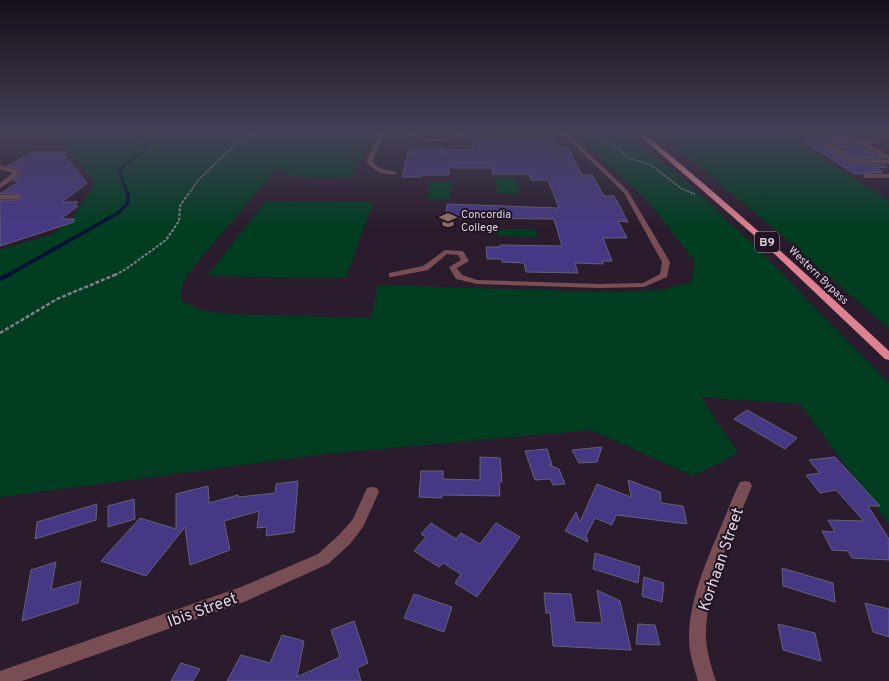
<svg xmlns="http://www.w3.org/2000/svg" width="889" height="681" font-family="Overpass,sans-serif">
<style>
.green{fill:#003d21}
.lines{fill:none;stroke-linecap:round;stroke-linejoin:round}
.stream-far2{stroke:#013;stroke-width:2.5}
.stream-far1{stroke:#013;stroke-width:3.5}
.stream{stroke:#013;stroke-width:4.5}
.building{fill:#473885;stroke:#636178}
.path-far2{stroke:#887c8a;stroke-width:1.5;stroke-dasharray:2.5 1;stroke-linecap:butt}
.path-far1{stroke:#887c8a;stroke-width:2;stroke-dasharray:3 1.5;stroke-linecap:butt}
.path{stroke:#887c8a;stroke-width:2.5;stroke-dasharray:4 2;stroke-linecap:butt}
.service{fill:#784e54;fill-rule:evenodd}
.minor{fill:#784e54;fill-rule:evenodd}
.trunk{fill:#de8190;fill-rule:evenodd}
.labels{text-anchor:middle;stroke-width:4;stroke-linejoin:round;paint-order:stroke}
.far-poi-label{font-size:11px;fill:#ded4df;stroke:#201322;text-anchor:start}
.far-street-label{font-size:11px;fill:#ded4df;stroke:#201322}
.shield{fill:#201322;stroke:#a59aa6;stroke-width:1}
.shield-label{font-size:12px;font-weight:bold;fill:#ded4df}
.near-street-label{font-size:16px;fill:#ded4df;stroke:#201322}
</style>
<rect width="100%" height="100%" fill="#2a1c2c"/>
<g class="green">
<polygon points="76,133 374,134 351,178 293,176 276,169 187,275 182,287 181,300 198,309 223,314 371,318 378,285 612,292 661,290 691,282 694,270 694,260 647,200 574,133 624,133 692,187 756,247 889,383 889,524 800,404 701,397 738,453 693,476 591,430 326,454 0,497 0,250 53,234 74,216 95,182 61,139"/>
<polygon points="659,133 863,133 792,139 889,200 889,329 784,237"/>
<polygon points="495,177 516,177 519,193 497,193"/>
<polygon points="430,182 451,182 450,199 428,199"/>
<polygon points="266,201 373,202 346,278 207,276"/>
<polygon points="497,229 535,229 537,237 498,236"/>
</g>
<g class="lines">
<polyline class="stream-far2" points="128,195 119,171 125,164 144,152 147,142 129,133"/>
<polyline class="stream-far1" points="8,275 118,213 128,203 128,194"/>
<polyline class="stream" points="0,279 10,274"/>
</g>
<g class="building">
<polygon points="823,138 848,138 850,140 826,142 823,143 848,162 883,165 887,167 875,168 883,172 855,174 802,140 825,139"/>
<polygon points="472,140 553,140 557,148 568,148 582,175 592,175 604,196 614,196 628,222 618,221 627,238 603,238 612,261 602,261 603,264 575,263 578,273 526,272 524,263 502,262 502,259 487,259 486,247 500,247 500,245 562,246 554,219 446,218 447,204 559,208 548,180 531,180 529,174 493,174 492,168 449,168 449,175 421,175 421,177 402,177 409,148 473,150"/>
<polygon points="859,145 883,158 852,158 835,146"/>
<polygon points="33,152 67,152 59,156 65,156 87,183 62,202 78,202 73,206 78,206 61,219 74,219 74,222 0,246 0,200 17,200 21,197 17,194 0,194 20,181 13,181 20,174 18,169 7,166"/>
<polygon points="747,410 797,438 785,449 734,419"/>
<polygon points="602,447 597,462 579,463 572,450"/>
<polygon points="547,449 552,465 549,465 559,469 565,484 553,485 550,479 535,480 525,451"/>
<polygon points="480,457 500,458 502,482 499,482 500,496 442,495 442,498 419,497 421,471 443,471 443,479 480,480"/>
<polygon points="835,457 880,506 868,506 889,539 889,560 852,558 848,551 832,550 822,531 835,532 828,520 864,521 836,490 820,493 806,475 820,473 809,460"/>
<polygon points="628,480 660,492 661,503 683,506 687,524 616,515 612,525 595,518 586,536 588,542 565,531 576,512 580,522 597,484 631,497"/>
<polygon points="298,481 294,532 266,536 267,527 257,528 259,511 224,521 230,550 190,565 185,527 146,576 101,561 140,518 176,529 176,494 208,486 209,503 238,495 239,497 275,493 276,484"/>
<polygon points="134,499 135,519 108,527 108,506"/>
<polygon points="97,504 96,520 35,539 37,522"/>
<polygon points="431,523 456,539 461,533 480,544 496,523 520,537 477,597 455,583 461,574 443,563 439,567 414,551 426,537 421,534"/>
<polygon points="595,553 640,567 638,583 593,569"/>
<polygon points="56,562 51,590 81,581 78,603 22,621 31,570"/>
<polygon points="782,568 833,583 835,602 783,586"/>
<polygon points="644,577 664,583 662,602 642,596"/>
<polygon points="597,590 620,601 631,650 553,646 550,613 546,613 544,593 571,594 575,622 602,623"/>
<polygon points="414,594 452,607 444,632 404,618"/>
<polygon points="865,603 889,609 889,637 873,632"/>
<polygon points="354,621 368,663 357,668 361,681 227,681 241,655 270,663 282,635 304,641 297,677 340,657 331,630"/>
<polygon points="638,624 655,625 660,645 636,644"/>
<polygon points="778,624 815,633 821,661 783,650"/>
<polygon points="181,663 200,669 193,681 171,681"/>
</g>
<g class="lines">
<g class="path-far2">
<polyline points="585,133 591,134 615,146 629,158 651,165 682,189 695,194"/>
<polyline points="442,147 442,153"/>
<polyline points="188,195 199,179 238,142 255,133"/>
</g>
<polyline class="path-far1" points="115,275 126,269 166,240 179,221 180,206 188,194"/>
<polyline class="path" points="0,333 57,299 117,274"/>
<g class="service">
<path d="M381,133H385L372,161C379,170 386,170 397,172V174C384,176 374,171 366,161Z"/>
<path d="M410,133H414V134C426,140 442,139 455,136C460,135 465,133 470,133C455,144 426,144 409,136Z"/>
<polygon points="550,133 563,133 572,137 628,191 670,262 667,277 644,287 599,288 477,284 456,279 449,267 461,260 458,255 447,254 428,270 392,277 389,277 389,273 423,266 445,250 463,251 469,261 457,268 462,275 477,280 599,284 643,283 660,274 662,262 624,193 568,139 561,135"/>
<polygon points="889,138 889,140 865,142 889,156 889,160 859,143 831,145 852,159 889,160 889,164 849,161 824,144 826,143"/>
<polygon points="889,174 889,178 865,178 862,176 865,174"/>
</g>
<g class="minor">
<polygon points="0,136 38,136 41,138 38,140 0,140"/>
<polygon points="0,165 17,170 19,173 15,178 0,188 0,183 13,173 0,169"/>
<polygon points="0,195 17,195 20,197 17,199 0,199"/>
<path d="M745,481L750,482L752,486C733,533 705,588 706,639C707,653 711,667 716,681H698C694,667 689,653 689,639C689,599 707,560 722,524C728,510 733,496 740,482Z"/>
<polygon points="372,487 377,488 379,492 363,527 350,544 328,564 244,602 22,681 0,681 0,671 241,587 318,554 340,534 353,519 367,488"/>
</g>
<path class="trunk" d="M637,133H643C728,202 809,276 889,351V360L885,359L764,244Z"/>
</g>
<linearGradient id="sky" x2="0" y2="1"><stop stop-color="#170f18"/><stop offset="0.58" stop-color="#444056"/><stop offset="1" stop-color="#444056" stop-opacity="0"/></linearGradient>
<rect width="889" height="228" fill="url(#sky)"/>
<defs>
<g id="school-bare" transform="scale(1.38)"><path d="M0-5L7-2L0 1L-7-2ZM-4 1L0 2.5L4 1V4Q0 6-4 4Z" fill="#8d6e63" stroke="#201322" stroke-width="2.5" paint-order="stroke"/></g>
</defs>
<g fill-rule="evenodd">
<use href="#school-bare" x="448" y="220"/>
</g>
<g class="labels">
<g class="far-poi-label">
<text x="461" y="218">Concordia<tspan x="461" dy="13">College</tspan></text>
</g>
<g class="far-street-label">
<text transform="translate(819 275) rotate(44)" y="4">Western Bypass</text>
</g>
<rect class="shield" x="755" y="232" width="24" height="20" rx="3"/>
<g class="shield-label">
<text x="767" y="246">B9</text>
</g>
<g class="near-street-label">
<text transform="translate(720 559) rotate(-71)" y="6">Korhaan Street</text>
<text transform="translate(202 609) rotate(-20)" y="6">Ibis Street</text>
</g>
</g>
</svg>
